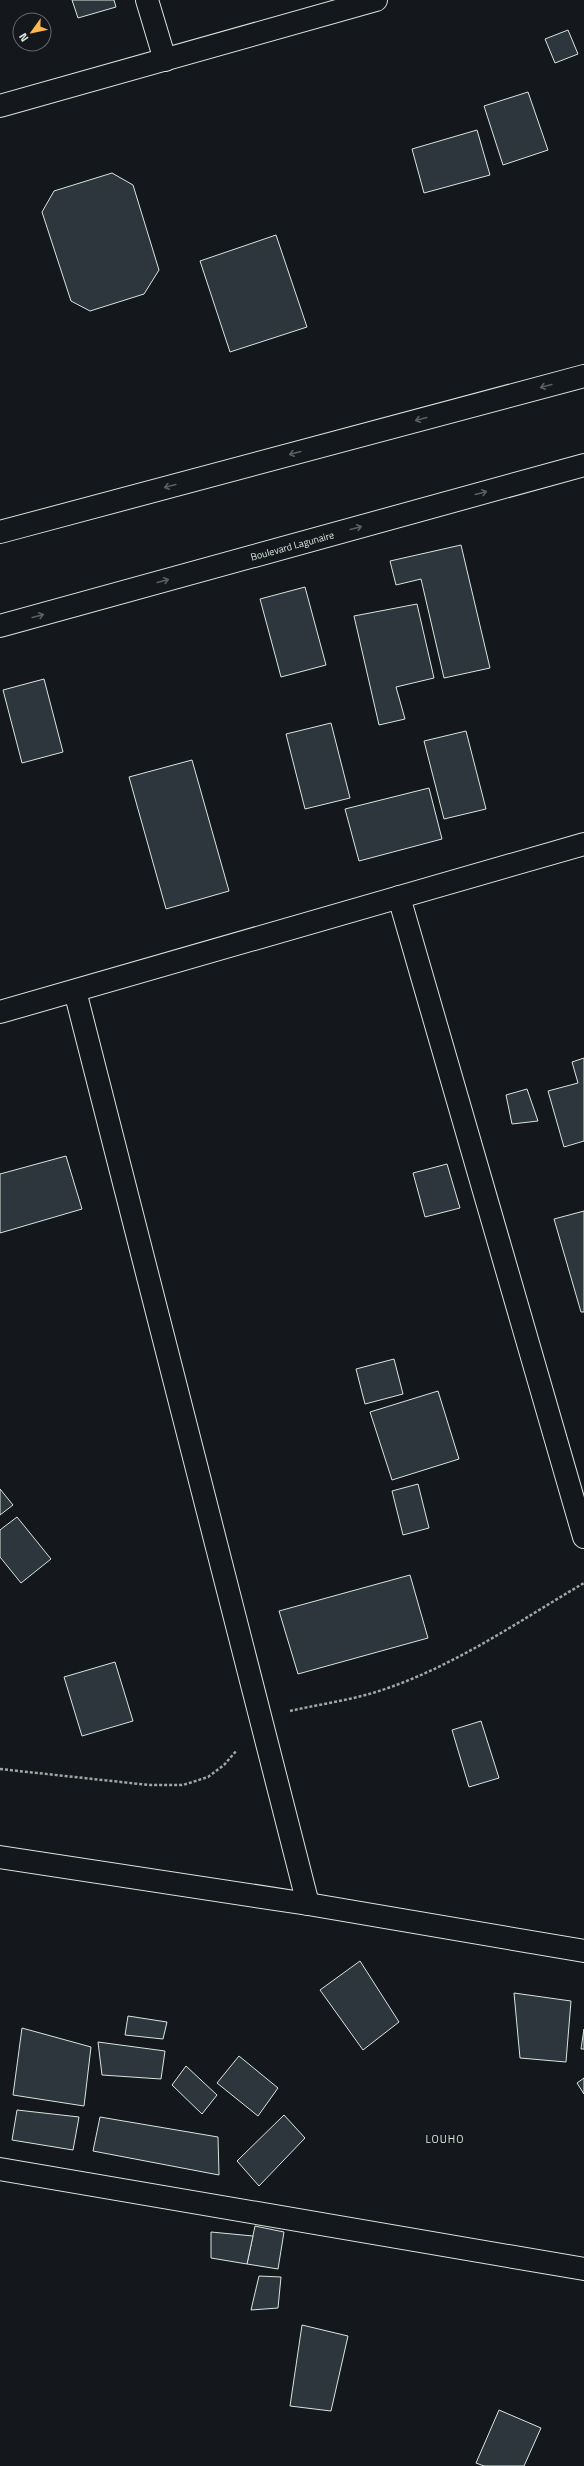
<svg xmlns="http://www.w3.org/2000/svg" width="584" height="2466" font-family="'Titillium Web',sans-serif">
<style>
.building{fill:#2c363c;stroke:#d8e6dc}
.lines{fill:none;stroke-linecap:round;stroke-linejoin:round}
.minor-casing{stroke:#d8e6dc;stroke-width:24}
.tertiary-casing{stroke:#d8e6dc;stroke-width:24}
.secondary-casing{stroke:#d8e6dc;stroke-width:24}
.path{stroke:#9da8a2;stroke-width:2.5;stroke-dasharray:3 2;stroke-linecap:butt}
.minor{stroke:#14181c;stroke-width:22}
.tertiary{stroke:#14181c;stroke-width:22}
.secondary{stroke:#14181c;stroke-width:22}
.oneway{stroke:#59605f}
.labels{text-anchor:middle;stroke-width:3;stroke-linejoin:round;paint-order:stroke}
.street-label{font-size:10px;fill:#d8e6dc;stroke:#14181c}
.neighbourhood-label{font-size:11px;letter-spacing:1px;fill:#d8e6dc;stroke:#14181c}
</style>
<rect width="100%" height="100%" fill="#14181c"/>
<g class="building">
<polygon points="72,0 114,0 116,7 78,18"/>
<polygon points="568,30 578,54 555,63 545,39"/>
<polygon points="528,92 548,150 503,165 484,106"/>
<polygon points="477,130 490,175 424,193 412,149"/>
<polygon points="112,173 133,185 159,270 144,294 90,311 71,301 42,212 54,191"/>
<polygon points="276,235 307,327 230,352 200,261"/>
<polygon points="461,545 490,668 444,678 421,579 396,585 390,561"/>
<polygon points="305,587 326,665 281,677 260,599"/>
<polygon points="417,604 434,678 396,687 405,719 379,725 354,616"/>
<polygon points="44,679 63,752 22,763 3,690"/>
<polygon points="331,723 350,798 305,809 286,734"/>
<polygon points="466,731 486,809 444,819 424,741"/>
<polygon points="192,760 229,891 166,909 129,777"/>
<polygon points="429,788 442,839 359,861 345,809"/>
<polygon points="584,1058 584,1141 564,1147 548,1091 578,1083 572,1062"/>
<polygon points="527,1089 538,1121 512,1124 506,1095"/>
<polygon points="66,1156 82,1209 0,1233 0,1174"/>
<polygon points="447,1164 460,1208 425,1217 413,1173"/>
<polygon points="584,1211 584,1312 581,1312 554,1219"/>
<polygon points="394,1359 403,1394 365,1404 356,1369"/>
<polygon points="438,1391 459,1459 392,1480 370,1412"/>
<polygon points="418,1484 429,1528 403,1535 392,1491"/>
<polygon points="0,1489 13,1505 0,1515"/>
<polygon points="17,1517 51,1559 21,1583 0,1557 0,1530"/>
<polygon points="410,1575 428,1638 298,1674 279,1611"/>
<polygon points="115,1662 133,1721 82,1736 64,1677"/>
<polygon points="481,1721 499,1778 469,1787 452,1730"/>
<polygon points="360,1961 399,2022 363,2050 320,1990"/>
<polygon points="514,1993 571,2001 566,2062 520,2058"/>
<polygon points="128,2016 167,2022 163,2039 125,2035"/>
<polygon points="22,2028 91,2047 84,2106 13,2095"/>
<polygon points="584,2029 584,2049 581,2049"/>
<polygon points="98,2042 165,2051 161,2079 102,2075"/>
<polygon points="239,2056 278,2088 258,2116 217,2083"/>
<polygon points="186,2066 217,2095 202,2114 172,2085"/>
<polygon points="584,2078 584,2094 577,2083"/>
<polygon points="17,2110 79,2117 73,2150 12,2140"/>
<polygon points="284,2115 305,2138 259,2186 237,2161"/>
<polygon points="100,2117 218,2137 219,2175 93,2151"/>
<polygon points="255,2226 284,2232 278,2269 247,2264"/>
<polygon points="211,2232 253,2236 247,2264 211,2258"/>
<polygon points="259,2276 281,2277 278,2308 251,2310"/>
<polygon points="302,2325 348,2336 331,2411 290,2406"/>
<polygon points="499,2410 541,2428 524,2466 484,2466 476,2463"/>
</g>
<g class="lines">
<g class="minor-casing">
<g id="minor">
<polyline points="147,0 165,60"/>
<polyline points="0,106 376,0"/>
<polyline points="399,897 584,1537"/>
<polyline points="75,991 308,1904"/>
<polyline points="0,1012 584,844"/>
<polyline points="0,2169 584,2269"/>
</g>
</g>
<g class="tertiary-casing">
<polyline id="tertiary" points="0,1857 308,1904 584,1951"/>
</g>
<g class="secondary-casing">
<g id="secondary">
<polyline points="0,532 584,376"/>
<path id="s1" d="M0,626L584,465"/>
</g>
</g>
<g class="path">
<path d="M290,1711C320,1704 353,1700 382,1690C455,1666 519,1621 584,1583"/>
<polyline points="0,1769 149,1785 183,1785 208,1777 224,1765 237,1750"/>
</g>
<use href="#minor" class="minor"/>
<use href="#tertiary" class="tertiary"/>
<use href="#secondary" class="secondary"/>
</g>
<defs><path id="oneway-shaft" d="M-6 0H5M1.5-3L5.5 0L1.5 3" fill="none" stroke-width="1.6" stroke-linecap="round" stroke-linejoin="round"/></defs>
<g class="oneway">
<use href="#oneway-shaft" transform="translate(546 386) rotate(165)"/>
<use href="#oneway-shaft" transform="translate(421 419) rotate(165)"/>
<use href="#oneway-shaft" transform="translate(295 453) rotate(165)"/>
<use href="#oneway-shaft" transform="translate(170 486) rotate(165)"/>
<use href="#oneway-shaft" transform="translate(481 493) rotate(-15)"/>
<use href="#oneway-shaft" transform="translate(356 528) rotate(-15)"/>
<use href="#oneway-shaft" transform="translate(163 581) rotate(-15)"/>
<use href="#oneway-shaft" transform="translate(38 616) rotate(-15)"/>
</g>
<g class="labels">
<g class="street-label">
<text dy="4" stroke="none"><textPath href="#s1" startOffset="303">Boulevard Lagunaire</textPath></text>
</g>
<g class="neighbourhood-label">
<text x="445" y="2143">LOUHO</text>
</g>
</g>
<g transform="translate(32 32) rotate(237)"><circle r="19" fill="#14181c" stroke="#626a69"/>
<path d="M0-3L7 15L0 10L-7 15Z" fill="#ffb74d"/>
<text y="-6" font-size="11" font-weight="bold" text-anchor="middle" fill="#d8e6dc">N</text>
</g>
</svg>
